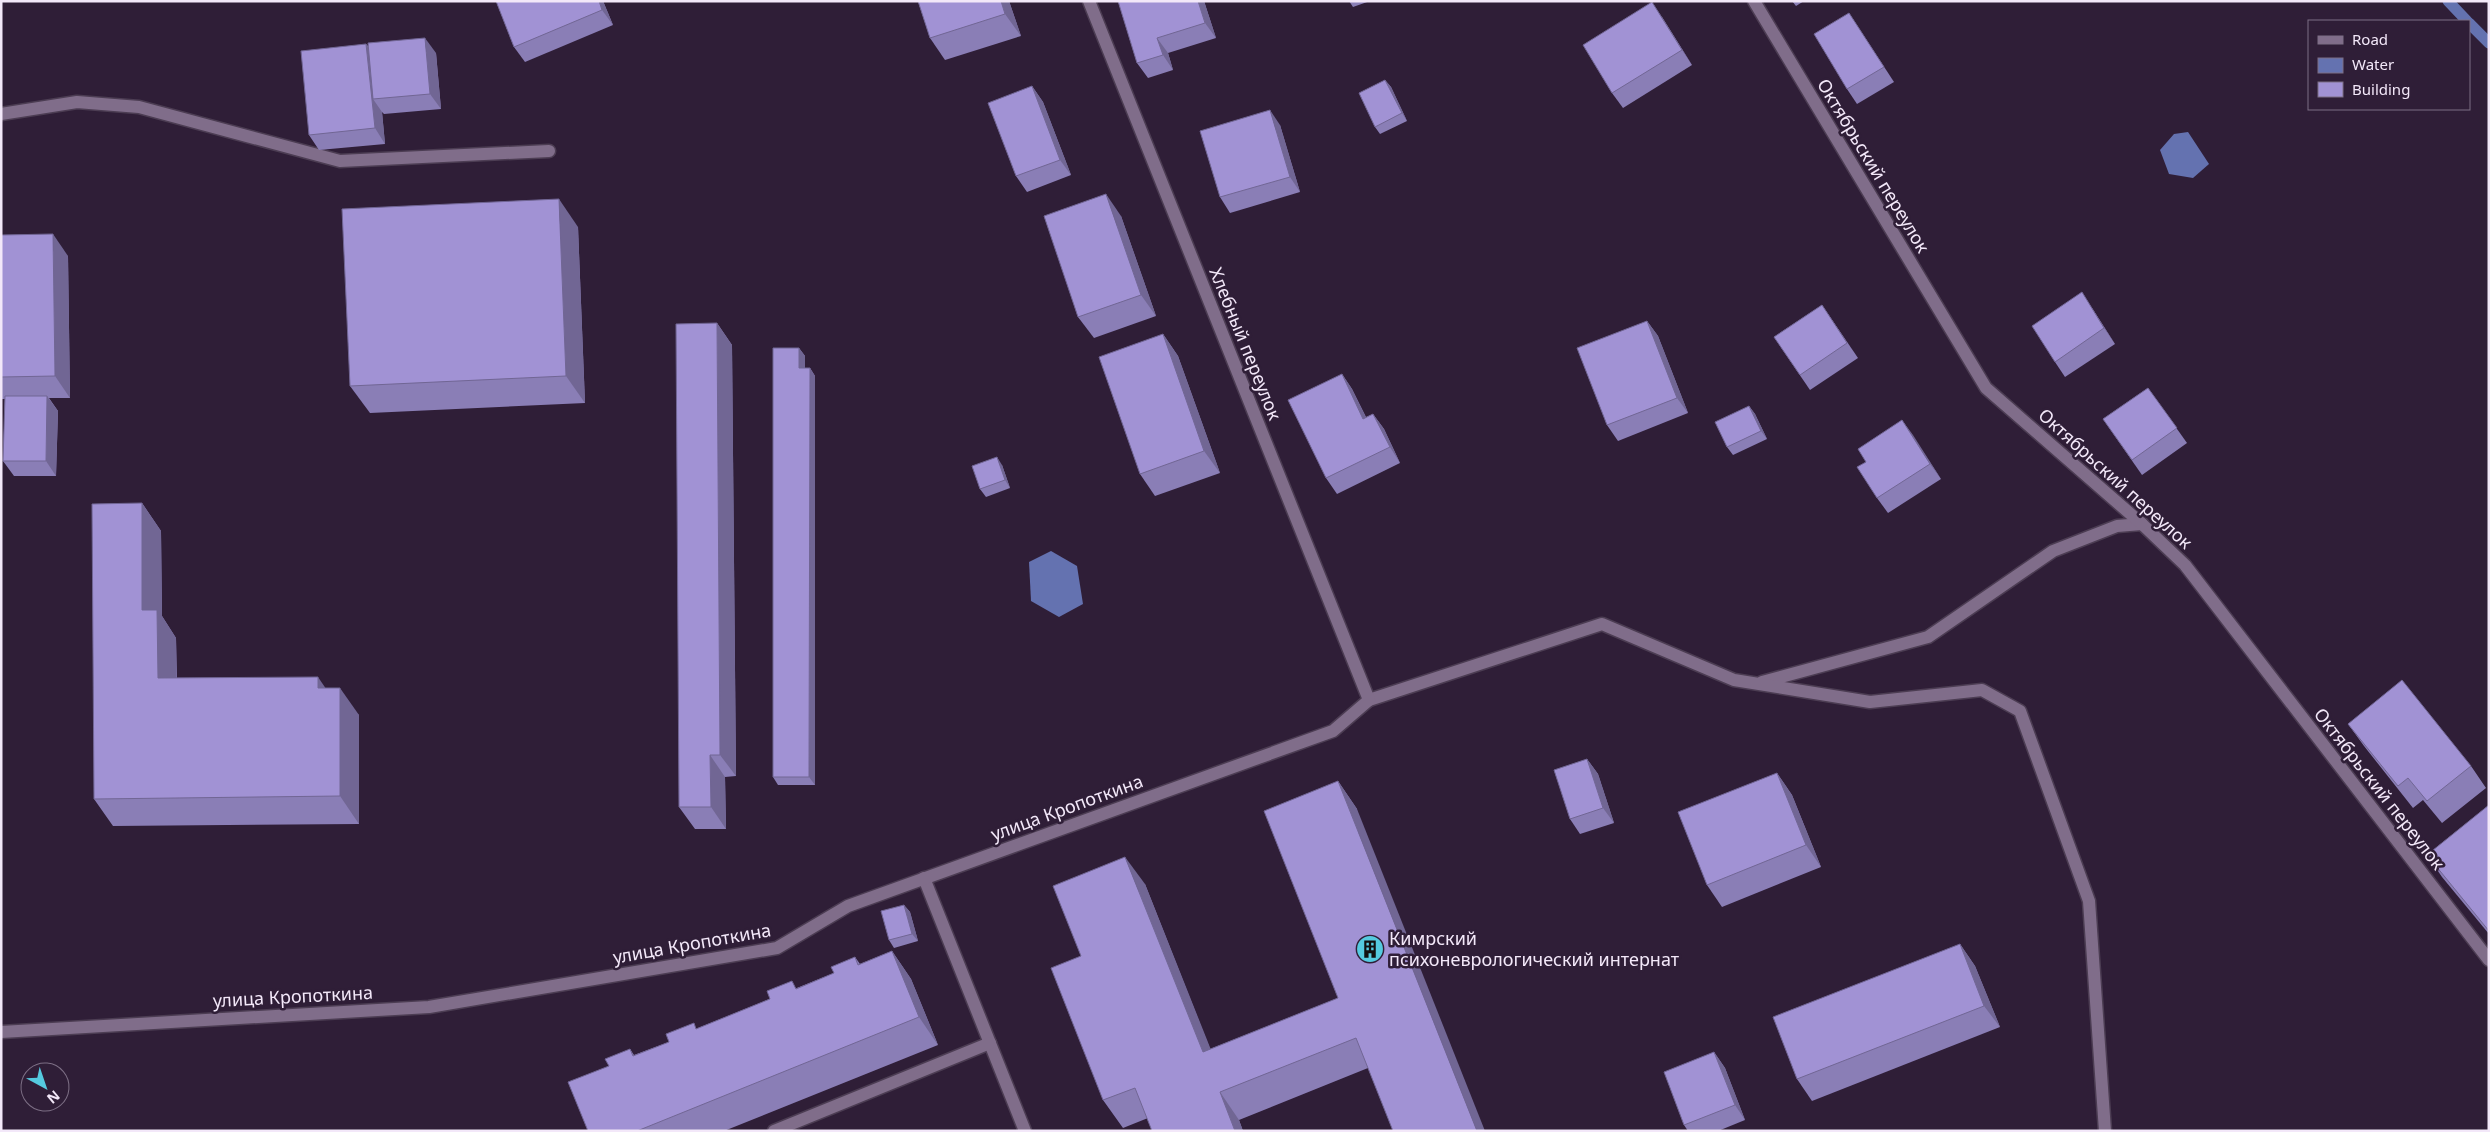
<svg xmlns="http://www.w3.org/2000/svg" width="2490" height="1132" font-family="'Noto Sans',sans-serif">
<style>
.water{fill:#6472b0}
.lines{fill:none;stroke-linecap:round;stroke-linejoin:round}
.stream{stroke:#6472b0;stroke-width:11}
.lane-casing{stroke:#4c3d53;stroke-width:15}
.street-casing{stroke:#4c3d53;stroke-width:15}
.lane{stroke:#806d8a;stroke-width:12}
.street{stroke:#806d8a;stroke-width:12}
.wall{fill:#8a7eb6}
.shaded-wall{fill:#716694}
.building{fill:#a192d4;stroke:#716694}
.labels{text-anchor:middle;stroke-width:5;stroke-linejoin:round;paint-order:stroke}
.street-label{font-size:18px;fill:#f3e8f9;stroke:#2f1e37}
.poi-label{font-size:18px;fill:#f3e8f9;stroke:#2f1e37;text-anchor:start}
</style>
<rect width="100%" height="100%" fill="#2f1e37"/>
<g class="water">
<polygon points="2188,132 2209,164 2193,178 2169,174 2160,150 2174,134"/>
<polygon points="1051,551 1077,566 1083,604 1059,617 1031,601 1029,562"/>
</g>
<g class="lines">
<g class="stream">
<polyline points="2448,1 2467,21"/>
<polyline points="2469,23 2489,43"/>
</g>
<g class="lane-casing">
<g id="lane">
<polyline points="1,114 77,102 139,107 340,161 549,151"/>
<polyline points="1762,682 1928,637 2053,551 2117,526 2142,524"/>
<polyline points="1369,700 1602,624 1734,680 1870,702 1982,690 2020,711 2089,901 2105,1131"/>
<polyline points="924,878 1025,1131"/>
<polyline points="774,1131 990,1043"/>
</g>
</g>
<g class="street-casing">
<g id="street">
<polyline points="1754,1 1986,388 2142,524 2185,565 2489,960"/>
<polyline points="1,1032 429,1007 777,948 848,906 1333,731 1369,700 1089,1"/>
</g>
</g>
<use href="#lane" class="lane"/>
<use href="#street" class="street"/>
</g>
<g class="wall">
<polygon points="496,1 603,1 613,25 525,62 514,47"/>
<polygon points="918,1 1009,1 1021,36 945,60 930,38"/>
<polygon points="1118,1 1204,1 1216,38 1168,53 1173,70 1148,78 1137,63"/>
<polygon points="1349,1 1370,1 1353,7"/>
<polygon points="1792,1 1804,1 1796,6"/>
<polygon points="1849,13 1894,82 1857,104 1847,89"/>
<polygon points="1662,17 1692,65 1623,108 1612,93"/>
<polygon points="366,44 368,46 436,53 441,109 384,114 382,112 385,144 319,150 309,135"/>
<polygon points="1385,80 1391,87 1407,121 1380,134 1375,127"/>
<polygon points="1032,86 1043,102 1071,175 1027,192 1016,176"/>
<polygon points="1280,125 1300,192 1230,213 1220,197"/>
<polygon points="1121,216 1156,316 1094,338 1078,317"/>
<polygon points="578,227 585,403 370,413 350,386"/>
<polygon points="1,235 68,256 70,398 49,398 58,411 56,476 14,476 3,461 5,399 1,399"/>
<polygon points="1822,305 1858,358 1810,390 1774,337"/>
<polygon points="2092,308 2115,344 2065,377 2055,362"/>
<polygon points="1647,321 1658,336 1688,413 1618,441 1607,425"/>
<polygon points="717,323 732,345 736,776 725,777 726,829 695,829 679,807"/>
<polygon points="1163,334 1178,356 1220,473 1155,496 1140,474"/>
<polygon points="799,348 805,356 805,368 810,368 815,376 815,785 778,785 773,777"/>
<polygon points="1342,374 1352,389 1366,417 1373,414 1384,429 1400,463 1337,494 1326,478"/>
<polygon points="2148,388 2187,443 2142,475 2103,419"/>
<polygon points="1749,406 1755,414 1767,439 1733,455 1727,447"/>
<polygon points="1902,420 1941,479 1888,513 1877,498 1866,462"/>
<polygon points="1002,465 1010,488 986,497 980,489"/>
<polygon points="142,503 161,531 162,616 176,638 177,678 325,688 359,715 359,824 113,826 94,799"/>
<polygon points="2348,724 2471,766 2486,788 2442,823 2423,800 2413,808 2364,746"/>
<polygon points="1587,759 1598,774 1614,823 1580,834 1570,819"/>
<polygon points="1777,773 1792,795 1821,867 1722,907 1707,885"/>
<polygon points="1338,781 1357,809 1368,1068 1239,1120 1243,1131 1152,1131 1148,1118 1123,1128 1103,1100 1081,956 1145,884 1210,1049 1338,998"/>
<polygon points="2489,805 2489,934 2442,877 2427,855"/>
<polygon points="904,905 910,912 918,941 894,948 889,940"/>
<polygon points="1960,944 1975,966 2000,1027 1812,1101 1797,1079"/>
<polygon points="892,951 911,979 938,1045 724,1131 588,1131 609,1066 630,1049 634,1055 669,1042 698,1028 834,973 855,957 860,964"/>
<polygon points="1714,1052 1725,1068 1745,1120 1718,1131 1688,1131 1684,1125"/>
</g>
<g class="shaded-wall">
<polygon points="599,1 603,1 613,25 602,10"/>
<polygon points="1001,1 1009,1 1021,36 1005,14"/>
<polygon points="1198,1 1204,1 1216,38 1205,23"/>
<polygon points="1652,2 1662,17 1692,65 1682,50"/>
<polygon points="425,38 436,53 441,109 430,94"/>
<polygon points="1157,38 1168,53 1173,70 1163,55"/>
<polygon points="366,44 377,59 373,99 382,112 385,144 375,128"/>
<polygon points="1385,80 1391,87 1407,121 1402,113"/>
<polygon points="1032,86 1043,102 1071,175 1060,160"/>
<polygon points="1270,110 1280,125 1300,192 1290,177"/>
<polygon points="1106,194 1121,216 1156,316 1141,295"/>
<polygon points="559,199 578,227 585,403 566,376"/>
<polygon points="53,234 68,256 70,398 55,376"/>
<polygon points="2082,292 2092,308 2115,344 2104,328"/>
<polygon points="1647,321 1658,336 1688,413 1677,398"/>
<polygon points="717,323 732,345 736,776 720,755"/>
<polygon points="1163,334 1178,356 1220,473 1204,451"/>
<polygon points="799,348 805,356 805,376 799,368"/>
<polygon points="810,368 815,376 815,785 809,777"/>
<polygon points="1342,374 1352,389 1374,434 1363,419"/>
<polygon points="47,396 58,411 56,476 46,461"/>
<polygon points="1749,406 1755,414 1767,439 1761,431"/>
<polygon points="1373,414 1384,429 1400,463 1390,447"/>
<polygon points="1902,420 1913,435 1941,479 1930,464"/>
<polygon points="997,457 1002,465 1010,488 1005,480"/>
<polygon points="142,503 161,531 162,616 176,638 177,706 158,678 142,610"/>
<polygon points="318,677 337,705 318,688"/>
<polygon points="340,688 359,715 359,824 340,796"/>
<polygon points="710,755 725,777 726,829 711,807"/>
<polygon points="1587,759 1598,774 1614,823 1603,808"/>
<polygon points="1777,773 1792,795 1821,867 1806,845"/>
<polygon points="1338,781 1357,809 1485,1131 1477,1131"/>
<polygon points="1125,857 1145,884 1223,1080 1203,1052"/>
<polygon points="904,905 910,912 918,941 912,934"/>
<polygon points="1960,944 1975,966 2000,1027 1984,1006"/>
<polygon points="892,951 911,979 938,1045 919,1017"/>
<polygon points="1714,1052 1725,1068 1745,1120 1735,1105"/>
<polygon points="1220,1092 1239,1120 1243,1131 1235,1131"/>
</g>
<g class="building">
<polygon points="496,1 599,1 602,10 514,47"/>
<polygon points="918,1 1001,1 1005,14 930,38"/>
<polygon points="1118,1 1198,1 1205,23 1157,38 1163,55 1137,63"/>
<polygon points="1652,2 1682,50 1612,93 1583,45"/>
<polygon points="1849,13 1884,67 1847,89 1814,34"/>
<polygon points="425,38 430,94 373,99 368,43"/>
<polygon points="366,44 375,128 309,135 301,51"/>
<polygon points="1385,80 1402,113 1375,127 1359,93"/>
<polygon points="1032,86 1060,160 1016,176 988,103"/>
<polygon points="1270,110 1290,177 1220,197 1200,131"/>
<polygon points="1106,194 1141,295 1078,317 1044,216"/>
<polygon points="559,199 566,376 350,386 342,209"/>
<polygon points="53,234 55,376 1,377 1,235"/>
<polygon points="2082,292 2104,328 2055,362 2032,326"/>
<polygon points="1822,305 1847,343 1800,375 1774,337"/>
<polygon points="1647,321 1677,398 1607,425 1577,348"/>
<polygon points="717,323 720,755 710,755 711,807 679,807 676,324"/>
<polygon points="1163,334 1204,451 1140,474 1099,357"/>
<polygon points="773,348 799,348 799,368 810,368 809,777 773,777"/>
<polygon points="1342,374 1363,419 1373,414 1390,447 1326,478 1288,400"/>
<polygon points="2148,388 2177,428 2132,460 2103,419"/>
<polygon points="5,396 47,396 46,461 3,461"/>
<polygon points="1749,406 1761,431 1727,447 1715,422"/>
<polygon points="1902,420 1930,464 1877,498 1857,467 1866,462 1858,449"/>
<polygon points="997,457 1005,480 980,489 972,466"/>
<polygon points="142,503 142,610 157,610 158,678 318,677 318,688 340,688 340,796 94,799 92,504"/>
<polygon points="2402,680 2471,766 2427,801 2408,778 2398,786 2348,724"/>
<polygon points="1587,759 1603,808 1570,819 1554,770"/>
<polygon points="1777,773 1806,845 1707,885 1678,812"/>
<polygon points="1338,781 1477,1131 1393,1131 1356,1038 1220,1092 1235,1131 1152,1131 1135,1088 1103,1100 1051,968 1081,956 1053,886 1125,857 1203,1052 1338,998 1264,811"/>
<polygon points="2489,805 2489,931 2427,855"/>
<polygon points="904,905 912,934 889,940 881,911"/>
<polygon points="1960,944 1984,1006 1797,1079 1773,1017"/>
<polygon points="892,951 919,1017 637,1131 588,1131 568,1082 609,1066 605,1059 630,1049 633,1056 669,1042 666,1034 694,1023 696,1029 770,999 767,991 792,981 796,989 834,973 831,967 855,957 858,965"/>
<polygon points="1714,1052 1735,1105 1684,1125 1664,1072"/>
</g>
<defs>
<g id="building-disc" transform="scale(1.4375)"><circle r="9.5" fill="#55cadf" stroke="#2f1e37"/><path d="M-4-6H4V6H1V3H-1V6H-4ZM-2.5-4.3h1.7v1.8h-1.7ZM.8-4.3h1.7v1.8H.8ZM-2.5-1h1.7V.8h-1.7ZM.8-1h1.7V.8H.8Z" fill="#111"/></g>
</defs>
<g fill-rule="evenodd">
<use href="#building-disc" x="1370" y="949"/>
</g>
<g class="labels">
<g class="street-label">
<text transform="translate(1873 166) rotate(59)" y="6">Октябрьский переулок</text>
<text transform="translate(1245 344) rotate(68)" y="6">Хлебный переулок</text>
<text transform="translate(2115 479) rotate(42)" y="6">Октябрьский переулок</text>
<text transform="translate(2379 789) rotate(52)" y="6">Октябрьский переулок</text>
<text transform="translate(1067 808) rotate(-20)" y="6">улица Кропоткина</text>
<text transform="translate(692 944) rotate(-10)" y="6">улица Кропоткина</text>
<text transform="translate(293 997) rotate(-3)" y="6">улица Кропоткина</text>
</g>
<g class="poi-label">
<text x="1389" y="945">Кимрский<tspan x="1389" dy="21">психоневрологический интернат</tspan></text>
</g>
</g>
<rect width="2490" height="1132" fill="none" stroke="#f3e8f9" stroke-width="5"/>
<rect x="2308" y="20" width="162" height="90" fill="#2f1e37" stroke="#7d6f85"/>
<rect x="2318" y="36" width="25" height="8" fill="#806d8a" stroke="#7d6f85"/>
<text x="2352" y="45" font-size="15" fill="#f3e8f9">Road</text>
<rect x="2318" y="58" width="25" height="15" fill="#6472b0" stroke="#7d6f85"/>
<text x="2352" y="70" font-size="15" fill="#f3e8f9">Water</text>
<rect x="2318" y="82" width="25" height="15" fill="#a192d4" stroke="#7d6f85"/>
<text x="2352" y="95" font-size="15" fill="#f3e8f9">Building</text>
<g transform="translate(45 1087) rotate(140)"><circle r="24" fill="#2f1e37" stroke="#7d6f85"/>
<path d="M0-4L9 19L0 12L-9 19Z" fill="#55cadf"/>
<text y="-8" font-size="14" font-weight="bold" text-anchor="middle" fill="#f3e8f9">N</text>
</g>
</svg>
